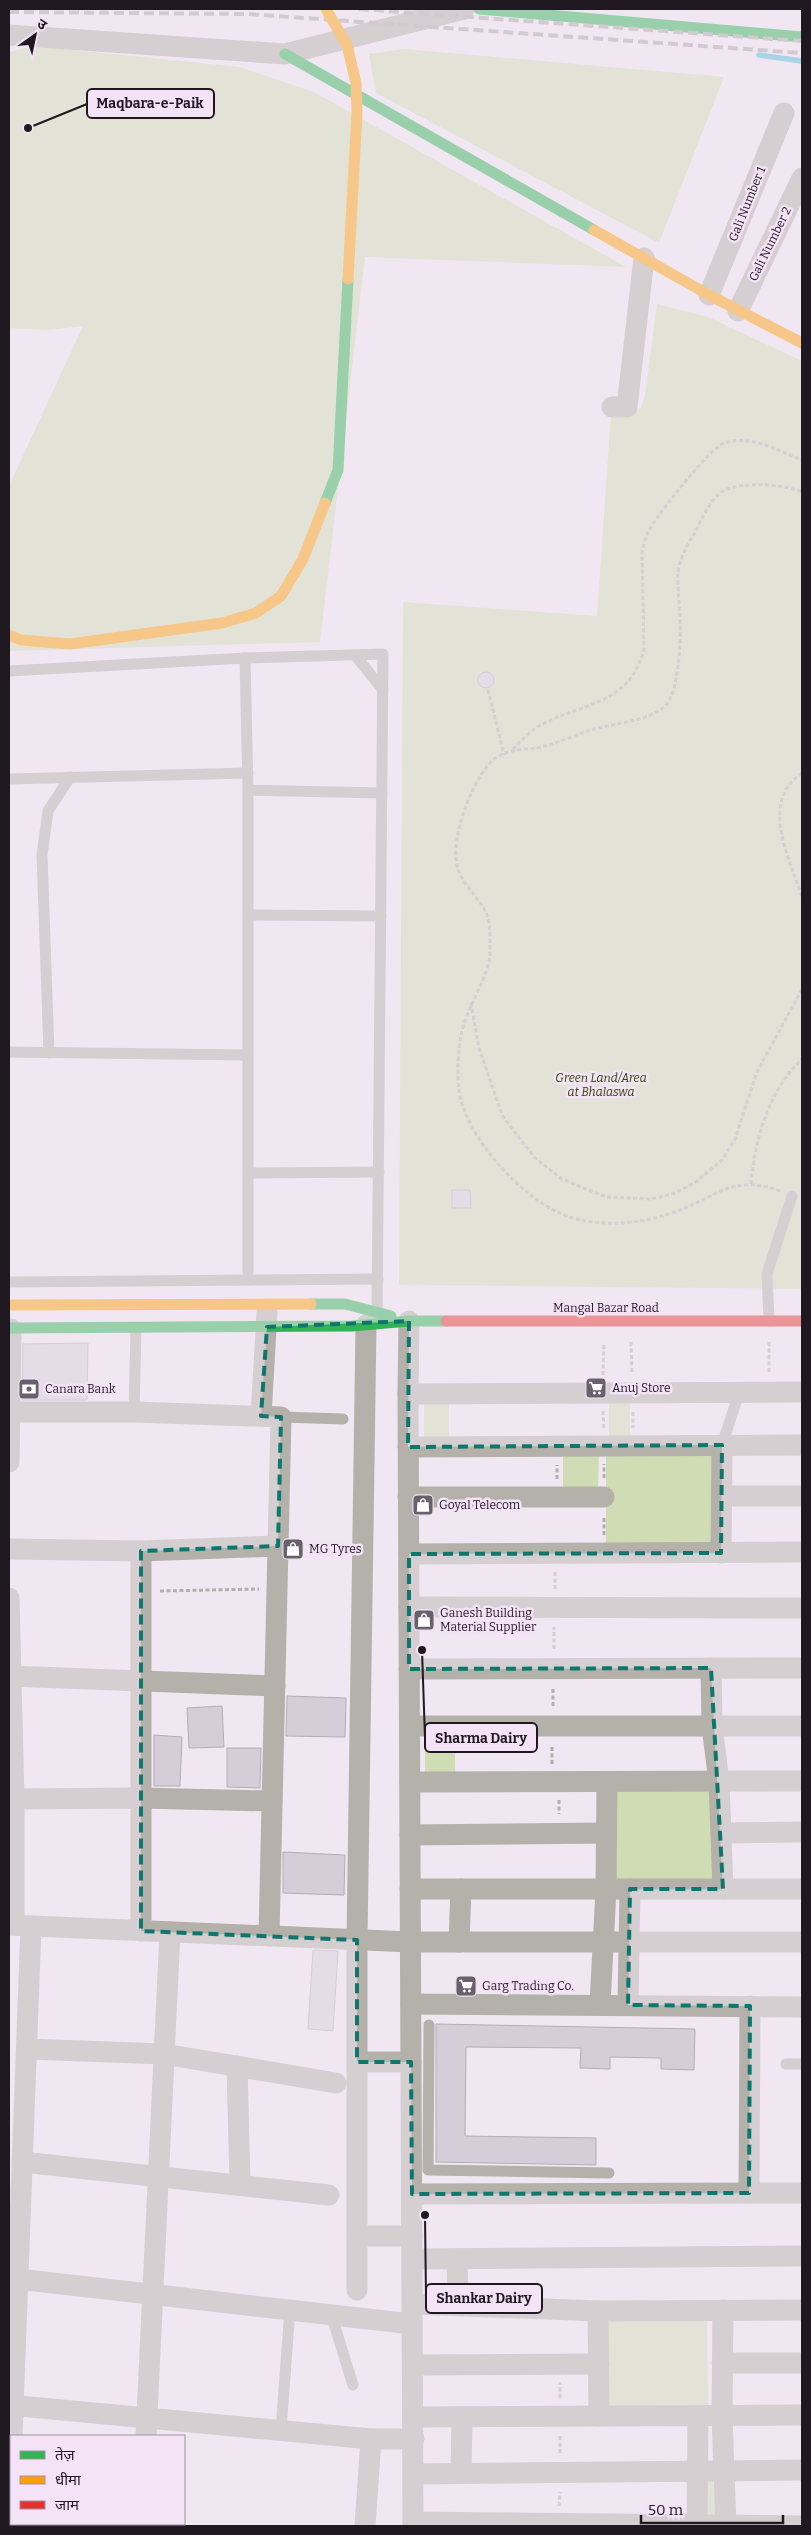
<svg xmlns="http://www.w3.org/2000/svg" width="811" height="2535" font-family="Bitter,'Noto Sans Devanagari',serif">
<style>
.green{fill:#d0ddb4}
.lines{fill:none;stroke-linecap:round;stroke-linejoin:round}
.stream{stroke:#53bcda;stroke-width:5.5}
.building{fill:#d5ced8;stroke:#b4adb7}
.path{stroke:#b3afac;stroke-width:3;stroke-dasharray:4 2.5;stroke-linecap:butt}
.lane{stroke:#b4b1ab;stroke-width:11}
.street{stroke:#b4b1ab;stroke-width:21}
.fast{stroke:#30b455;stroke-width:11}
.slow{stroke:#ff9f0a;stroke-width:11}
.jam{stroke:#e5322d;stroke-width:11}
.rail{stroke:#aca9a6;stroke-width:4;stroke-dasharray:10 5;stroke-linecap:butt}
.fast-bridge{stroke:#30b455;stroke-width:11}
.slow-bridge{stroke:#ff9f0a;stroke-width:11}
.marked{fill:none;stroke:#0f766e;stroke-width:4;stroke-dasharray:10 6;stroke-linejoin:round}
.labels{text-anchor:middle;stroke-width:5;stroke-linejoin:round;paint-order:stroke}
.street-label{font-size:12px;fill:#1f1820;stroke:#f4e2f7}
.park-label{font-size:12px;font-style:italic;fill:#314400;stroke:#f4e2f7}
.poi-label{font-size:12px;fill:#1f1820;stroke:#f4e2f7;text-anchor:start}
.leader{fill:none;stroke:#1f1820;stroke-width:2}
.callout-dot{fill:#1f1820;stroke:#f4e2f7;stroke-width:2}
.callout{fill:#f4e2f7;stroke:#1f1820;stroke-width:2}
.callout-label{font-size:14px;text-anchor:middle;font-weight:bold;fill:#1f1820}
</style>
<rect width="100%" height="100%" fill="#f0e7f2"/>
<g class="green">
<polygon points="26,48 53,48 240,67 314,92 626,267 365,257 320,642 9,651 9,486 83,326 49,330 9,328 9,52"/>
<polygon points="404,49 724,77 659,243 376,93 369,54"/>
<polygon points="657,304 708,317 802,361 802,1289 399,1285 403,602 597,616 611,414 641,408 645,395"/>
<polygon points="609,1400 630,1400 630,1442 609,1441"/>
<rect x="424" y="1403" width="25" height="39"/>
<polygon points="606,1451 715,1453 716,1546 606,1547"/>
<polygon points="563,1453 599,1454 598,1491 563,1491"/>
<rect x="425" y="1737" width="30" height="39"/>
<polygon points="715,1791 716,1880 614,1881 613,1792"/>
<polygon points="605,2318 707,2318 708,2407 606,2407"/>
<polygon points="699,2477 720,2478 719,2516 698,2516"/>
</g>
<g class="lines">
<polyline class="stream" points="759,55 802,61"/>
</g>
<g class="building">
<circle cx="486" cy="680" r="8"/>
<polygon points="452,1190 470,1190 471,1208 452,1208"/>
<polygon points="88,1343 87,1400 22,1400 23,1344"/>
<polygon points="287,1696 346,1698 345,1737 286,1736"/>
<polygon points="222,1706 224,1747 189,1748 187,1708"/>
<polygon points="154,1735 182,1737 180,1786 154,1786"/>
<polygon points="227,1748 261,1748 260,1788 227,1787"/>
<polygon points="283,1852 345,1855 344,1895 283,1893"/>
<polygon points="313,1950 338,1951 333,2031 308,2029"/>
<polygon points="436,2024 695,2029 694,2070 661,2069 661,2058 610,2057 610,2069 580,2068 581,2048 466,2047 465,2136 596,2138 596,2165 436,2162"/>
</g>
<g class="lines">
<g class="path">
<polyline points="488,690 504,755"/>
<path d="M513,749C521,741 529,732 539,726C582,702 630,706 644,649L642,552C644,543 646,535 651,527C660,512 710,448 724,443C752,434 778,451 802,460"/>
<path d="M802,773C758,802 791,861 802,897"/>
<polyline points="471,1003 479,1048 503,1117 535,1158 562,1179 606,1197 652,1199 675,1193 696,1182 722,1160 735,1139 757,1072 802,989"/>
<path d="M751,1184C755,1138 768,1092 802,1059"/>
<path d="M780,1191C731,1172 712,1201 669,1214C638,1224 601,1227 570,1217C525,1203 466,1138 459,1091C457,1074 458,1052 461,1035C465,1011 491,972 490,953C490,940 491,922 485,910C478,898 466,887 460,874C446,847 470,786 489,764C501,750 519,750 535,748C555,745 574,735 594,729C614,724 651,720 665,706C670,701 674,691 675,684C679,664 681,642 680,622C680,605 677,588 678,572C680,557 688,544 695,532C702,519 710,499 723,491C741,481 784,484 802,492"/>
<polyline points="631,1342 632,1373"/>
<polyline points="769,1342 769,1373"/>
<polyline points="603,1375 604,1344"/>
<polyline points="603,1411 604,1428"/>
<polyline points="633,1412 633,1428"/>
<polyline points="604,1478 604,1464"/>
<polyline points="557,1479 557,1465"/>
<polyline points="604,1535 604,1516"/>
<polyline points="555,1589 555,1572"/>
<polyline points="160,1591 259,1589"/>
<polyline points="554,1649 554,1627"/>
<polyline points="553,1706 553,1687"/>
<polyline points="552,1764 552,1745"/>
<polyline points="559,1800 559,1814"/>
<polyline points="560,2398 560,2382"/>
<polyline points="560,2453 560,2434"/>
<polyline points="559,2506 560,2492"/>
</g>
<g class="lane">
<polyline points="355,655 383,690"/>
<polyline points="245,658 248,790 248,1280"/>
<polyline points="9,671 245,658 383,654 377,1314"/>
<polyline points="9,779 248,773"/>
<polyline points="248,790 382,793"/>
<polyline points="248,915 381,916"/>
<polyline points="9,1052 248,1055"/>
<polyline points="49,1053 42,855 48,811 70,777"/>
<polyline points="248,1173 379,1172"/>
<polyline points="9,1282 378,1279"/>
<polyline points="769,1321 767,1274 792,1196"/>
<polyline points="134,1412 136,1329"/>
<polyline points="281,1417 343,1419"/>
<polyline points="722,1445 739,1393"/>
<polyline points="429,2025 428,2170 609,2173"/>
<polyline points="786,2064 802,2064"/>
<polyline points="331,2314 353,2385"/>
<polyline points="281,2430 290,2309"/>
</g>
<g class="street">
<polyline points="9,35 285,54 464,9"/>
<polyline points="709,295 784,113"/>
<polyline points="738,311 802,178"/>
<polyline points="612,407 627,407 644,258"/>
<polyline points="409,1321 408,1394 413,2526"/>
<polyline points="408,1394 802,1392"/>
<polyline points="10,1412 134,1412 281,1417 269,1936"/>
<polyline points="261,1416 267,1312"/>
<polyline points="408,1447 802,1445"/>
<polyline points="9,1462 11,1329"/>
<polyline points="722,1496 802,1496"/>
<polyline points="408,1497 604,1497"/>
<polyline points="9,1549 141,1551 278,1546"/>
<polyline points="721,1553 722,1445"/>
<polyline points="409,1554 802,1552"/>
<polyline points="9,1598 14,1799 14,1925"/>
<polyline points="409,1607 802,1608"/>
<polyline points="711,1668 712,1726 719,1782 723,1889"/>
<polyline points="409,1669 802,1668"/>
<polyline points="9,1676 275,1686"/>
<polyline points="410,1726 802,1726"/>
<polyline points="410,1782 802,1781"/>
<polyline points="14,1799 141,1798 272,1801"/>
<polyline points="721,1833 802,1832"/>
<polyline points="410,1835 606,1833"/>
<polyline points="410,1889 802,1889"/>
<polyline points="9,1925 411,1942 802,1942"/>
<polyline points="141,1931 141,1551"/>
<polyline points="459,1942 461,1889"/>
<polyline points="411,2004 802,2007"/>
<polyline points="600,2005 606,1889 607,1782"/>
<polyline points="628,2005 630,1889"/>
<polyline points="27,2049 164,2054 336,2083"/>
<polyline points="357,2062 411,2062"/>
<polyline points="237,2066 240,2184"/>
<polyline points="22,2162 329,2195"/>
<polyline points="749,2193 750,2006"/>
<polyline points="412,2194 802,2193"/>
<polyline points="357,2236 412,2236"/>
<polyline points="412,2259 802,2256"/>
<polyline points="457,2259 458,2304"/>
<polyline points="9,2278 412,2324"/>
<polyline points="357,2290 357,1940 366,1325"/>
<polyline points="413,2304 598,2311 802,2310"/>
<polyline points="723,2310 722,2416 726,2526"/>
<polyline points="598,2311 599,2416"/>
<polyline points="722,2363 802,2363"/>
<polyline points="413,2365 599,2364"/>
<polyline points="9,2405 371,2439 414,2439"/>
<polyline points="413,2417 802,2415"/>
<polyline points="12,2436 31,1926"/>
<polyline points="146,2436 170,1932"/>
<polyline points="461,2473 462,2417"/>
<polyline points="413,2474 802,2470"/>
<polyline points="413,2522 802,2526"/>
<polyline points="9,2524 11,2458"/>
<polyline points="24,2524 66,2526"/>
<polyline points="142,2526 142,2524"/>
<polyline points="365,2526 371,2439"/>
<polyline points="697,2526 698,2416"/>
</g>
<g class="fast">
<polyline points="479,9 802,37"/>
<polyline points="285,54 594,230"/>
<polyline points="311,1304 345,1304 391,1316"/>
<polyline points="9,1328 352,1326 409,1321 446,1321"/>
</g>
<g class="slow">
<polyline points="594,230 709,295 802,343"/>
<polyline points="9,1305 311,1304"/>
</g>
<polyline class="jam" points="446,1321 802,1321"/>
<g class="rail">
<polyline points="359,9 802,41"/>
<polyline points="9,12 248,14 802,53"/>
</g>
<polyline class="fast-bridge" points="325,503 338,470 348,279"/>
<g class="slow-bridge">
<polyline points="326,9 347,45 356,83 357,112 348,279"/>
<polyline points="9,635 21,640 70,644 222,623 256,613 281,596 303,559 325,503"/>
</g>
</g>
<path d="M0 0H811V2535H0ZM409,1321L408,1447L722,1445L721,1553L409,1554V1669L711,1668L723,1889H630L628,2005L750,2006L749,2193L412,2194L411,2062H357V1940L141,1931V1551L278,1546L281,1417L261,1416L267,1327Z" fill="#f0e7f2" fill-opacity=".55" fill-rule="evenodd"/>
<path class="marked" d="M409,1321L408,1447L722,1445L721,1553L409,1554V1669L711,1668L723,1889H630L628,2005L750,2006L749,2193L412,2194L411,2062H357V1940L141,1931V1551L278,1546L281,1417L261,1416L267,1327Z"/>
<defs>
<g id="supermarket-square" transform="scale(1.125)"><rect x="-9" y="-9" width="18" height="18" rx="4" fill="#68606a" stroke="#f4e2f7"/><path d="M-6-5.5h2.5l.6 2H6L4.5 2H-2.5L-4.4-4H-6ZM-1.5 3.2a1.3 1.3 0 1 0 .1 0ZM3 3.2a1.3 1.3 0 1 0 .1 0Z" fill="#fff"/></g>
<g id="bank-square" transform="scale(1.125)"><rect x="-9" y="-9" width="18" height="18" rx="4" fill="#68606a" stroke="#f4e2f7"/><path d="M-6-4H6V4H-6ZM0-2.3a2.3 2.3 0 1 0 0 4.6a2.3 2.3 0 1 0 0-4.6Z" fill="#fff"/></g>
<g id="shop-square" transform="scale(1.125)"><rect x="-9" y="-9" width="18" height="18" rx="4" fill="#68606a" stroke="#f4e2f7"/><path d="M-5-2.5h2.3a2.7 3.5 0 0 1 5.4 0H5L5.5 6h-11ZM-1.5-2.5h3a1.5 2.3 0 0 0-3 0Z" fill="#fff"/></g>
</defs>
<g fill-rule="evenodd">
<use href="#supermarket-square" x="596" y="1388"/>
<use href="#bank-square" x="29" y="1389"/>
<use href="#shop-square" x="423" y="1505"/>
<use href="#shop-square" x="293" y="1549"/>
<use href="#shop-square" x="424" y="1620"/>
<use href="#supermarket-square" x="466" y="1986"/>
</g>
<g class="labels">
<g class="street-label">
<text transform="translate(747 204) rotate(-68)" y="4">Gali Number 1</text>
<text transform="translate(770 244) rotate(-64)" y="4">Gali Number 2</text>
<text x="606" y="1312">Mangal Bazar Road</text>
</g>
<g class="park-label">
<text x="601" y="1082">Green Land/Area<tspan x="601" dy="14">at Bhalaswa</tspan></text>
</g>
<g class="poi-label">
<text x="612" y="1392">Anuj Store</text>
<text x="45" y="1393">Canara Bank</text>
<text x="439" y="1509">Goyal Telecom</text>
<text x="309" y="1553">MG Tyres</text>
<text x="440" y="1617">Ganesh Building<tspan x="440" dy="14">Material Supplier</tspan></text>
<text x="482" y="1990">Garg Trading Co.</text>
</g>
</g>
<path class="leader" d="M28 128L87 104M422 1650L425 1738M425 2215L426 2298"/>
<g class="callout-dot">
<circle cx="28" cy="128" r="5"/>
<circle cx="422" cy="1650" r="5"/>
<circle cx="425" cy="2215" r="5"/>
</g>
<g class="callout">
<rect x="87" y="89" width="127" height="29" rx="5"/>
<rect x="425" y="1723" width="112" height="29" rx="5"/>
<rect x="426" y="2284" width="116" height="29" rx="5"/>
</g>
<g class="callout-label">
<text x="150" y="108">Maqbara-e-Paik</text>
<text x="481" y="1743">Sharma Dairy</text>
<text x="484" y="2303">Shankar Dairy</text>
</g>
<rect width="811" height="2535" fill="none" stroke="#1f1820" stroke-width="20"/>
<rect x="10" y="2435" width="175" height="90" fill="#f4e2f7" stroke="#9f91a1"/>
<rect x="20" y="2451" width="25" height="8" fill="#30b455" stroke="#9f91a1"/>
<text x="55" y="2460" font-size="15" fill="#1f1820">तेज़</text>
<rect x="20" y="2476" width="25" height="8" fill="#ff9f0a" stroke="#9f91a1"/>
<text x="55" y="2485" font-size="15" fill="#1f1820">धीमा</text>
<rect x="20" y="2501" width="25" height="8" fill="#e5322d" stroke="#9f91a1"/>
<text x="55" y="2510" font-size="15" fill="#1f1820">जाम</text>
<g transform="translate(35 35) rotate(33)" stroke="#f4e2f7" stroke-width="4" paint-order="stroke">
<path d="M0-4L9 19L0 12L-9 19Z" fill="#1f1820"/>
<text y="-8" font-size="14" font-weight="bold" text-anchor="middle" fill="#1f1820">उ</text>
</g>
<path d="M641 2515v8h142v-8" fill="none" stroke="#1f1820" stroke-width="2.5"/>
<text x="648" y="2515" font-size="15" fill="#1f1820" stroke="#f4e2f7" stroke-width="4" paint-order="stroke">50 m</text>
</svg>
